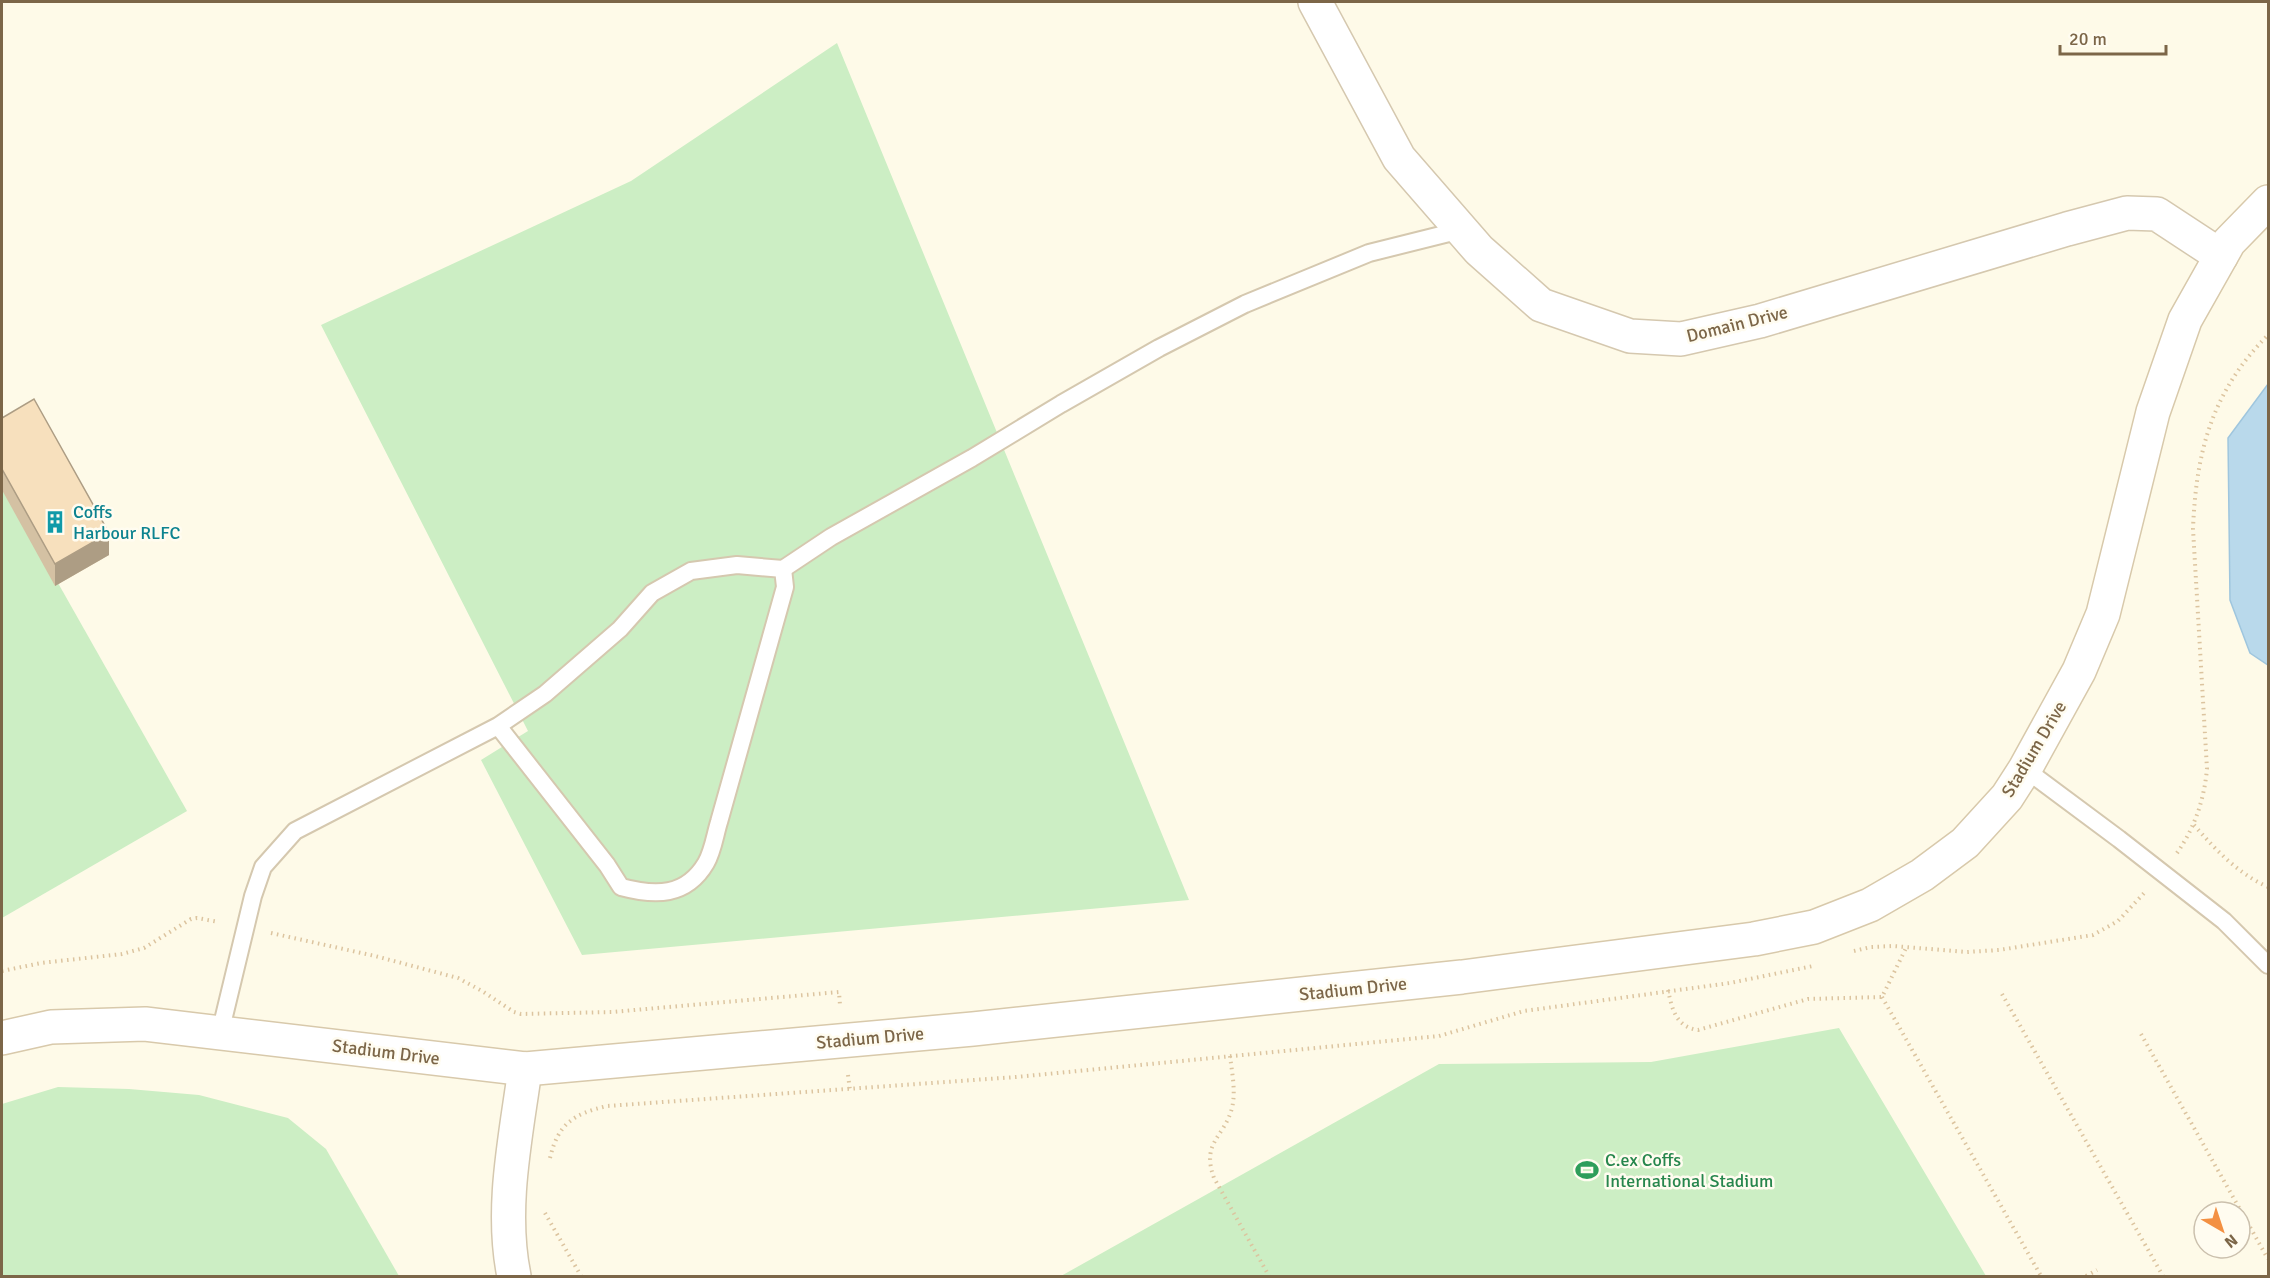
<svg xmlns="http://www.w3.org/2000/svg" width="2270" height="1278" font-family="Signika,sans-serif">
<style>
.green{fill:#cceec4}
.water{fill:#b9d9eb;stroke:#9fc6de;stroke-width:1.5}
.lines{fill:none;stroke-linecap:round;stroke-linejoin:round}
.service-casing{stroke:#d5c8af;stroke-width:20}
.minor-casing{stroke:#d5c8af;stroke-width:36}
.secondary-casing{stroke:#d8c9ab;stroke-width:36}
.path{stroke:#dcc49f;stroke-width:4;stroke-dasharray:1.5 4.5;stroke-linecap:butt}
.service{stroke:#fff;stroke-width:16}
.minor{stroke:#fff;stroke-width:33}
.secondary{stroke:#fff;stroke-width:33}
.wall{fill:#d4c1a3}
.shaded-wall{fill:#ad9d84}
.building{fill:#f7e0bd;stroke:#ad9d84;stroke-width:1.5}
.labels{text-anchor:middle;stroke-width:5;stroke-linejoin:round;paint-order:stroke}
.street-label{font-size:18px;fill:#7c6648;stroke:#fffcf0}
.culture-label{font-size:18px;fill:#0d838f;stroke:#fffcf0;text-anchor:start}
.leisure-label{font-size:18px;fill:#27864d;stroke:#fffcf0;text-anchor:start}
</style>
<rect width="100%" height="100%" fill="#fefae8"/>
<g class="green">
<polygon points="837,43 1189,900 582,955 481,760 528,731 321,325 631,181"/>
<polygon points="2,484 187,811 2,918"/>
<polygon points="1839,1028 1986,1276 1061,1276 1439,1064 1651,1062"/>
<polygon points="58,1087 129,1089 199,1095 288,1118 326,1149 399,1276 2,1276 2,1104"/>
</g>
<polygon class="water" points="2268,384 2268,665 2250,653 2230,600 2228,438"/>
<g class="lines">
<g class="service-casing">
<g id="service">
<polyline points="783,569 831,537 972,458 1061,404 1159,348 1245,304 1369,253 1461,230"/>
<polyline points="2025,769 2119,839 2224,921 2268,965"/>
<path d="M220,1033L253,896L263,867L295,831L498,726L545,694L620,629L652,593L691,571L737,565L783,569L785,587L719,822C715,835 713,851 706,863C686,897 655,896 621,887L607,865L498,726"/>
</g>
</g>
<g class="minor-casing">
<g id="minor">
<polyline points="1315,2 1399,158 1479,250 1541,305 1630,336 1681,339 1760,321 2067,229 2127,213 2157,214 2221,256"/>
<path d="M514,1276C500,1208 516,1136 525,1069"/>
</g>
</g>
<g class="secondary-casing">
<polyline id="secondary" points="2,1038 51,1027 145,1024 525,1069 973,1029 1462,977 1754,939 1814,927 1870,905 1922,875 1965,843 2007,797 2025,769 2079,671 2103,614 2153,412 2185,320 2229,242 2268,202"/>
</g>
<g class="path">
<path d="M2194,825C2216,850 2237,873 2268,887"/>
<path d="M2177,853C2195,827 2204,800 2207,769L2193,529C2196,452 2212,391 2268,335"/>
<polyline points="271,933 375,956 458,978 482,991 514,1012 521,1014 612,1012 839,992 840,1005"/>
<polyline points="1854,951 1871,947 1893,946 1967,952 1999,950 2093,935 2118,921 2146,891"/>
<polyline points="2,971 41,963 122,954 144,948 191,919 197,918 219,922"/>
<path d="M1668,990C1672,1009 1676,1027 1698,1030L1808,999L1882,997L1906,948"/>
<polyline points="2002,994 2163,1276"/>
<polyline points="1882,997 2041,1276"/>
<polyline points="2141,1034 2268,1259"/>
<path d="M1230,1056C1232,1073 1236,1091 1232,1108C1224,1138 1201,1142 1214,1178L1269,1276"/>
<polyline points="848,1075 850,1090"/>
<path d="M550,1158C558,1124 573,1114 607,1106L1016,1077L1439,1036L1524,1011L1730,983L1813,966"/>
<polyline points="545,1213 581,1276"/>
<polyline points="2086,1276 2097,1270"/>
</g>
<use href="#service" class="service"/>
<use href="#minor" class="minor"/>
<use href="#secondary" class="secondary"/>
</g>
<polygon class="wall" points="2,418 109,555 55,586 2,490"/>
<polygon class="shaded-wall" points="109,533 109,555 55,586 55,564"/>
<polygon class="building" points="34,399 109,533 55,564 2,469 2,418"/>
<defs>
<g id="building-bare" transform="scale(1.8)"><path d="M-4-6H4V6H1V3H-1V6H-4ZM-2.5-4.3h1.7v1.8h-1.7ZM.8-4.3h1.7v1.8H.8ZM-2.5-1h1.7V.8h-1.7ZM.8-1h1.7V.8H.8Z" fill="#0f9aa8" stroke="#fffcf0" stroke-width="2.5" paint-order="stroke"/></g>
<g id="stadium-bare" transform="scale(1.8)"><path d="M0-5a6.5 5 0 1 0 0 10a6.5 5 0 1 0 0-10ZM-3.5-1.8h7v3.6h-7Z" fill="#2e9e5b" stroke="#fffcf0" stroke-width="2.5" paint-order="stroke"/></g>
</defs>
<g fill-rule="evenodd">
<use href="#building-bare" x="55" y="522"/>
<use href="#stadium-bare" x="1587" y="1170"/>
</g>
<g class="labels">
<g class="street-label">
<text transform="translate(1737 324) rotate(-14)" y="6">Domain Drive</text>
<text transform="translate(2034 749) rotate(-59)" y="6">Stadium Drive</text>
<text transform="translate(1353 989) rotate(-6)" y="6">Stadium Drive</text>
<text transform="translate(870 1038) rotate(-5)" y="6">Stadium Drive</text>
<text transform="translate(386 1052) rotate(7)" y="6">Stadium Drive</text>
</g>
<g class="culture-label">
<text x="73" y="518">Coffs<tspan x="73" dy="21">Harbour RLFC</tspan></text>
</g>
<g class="leisure-label">
<text x="1605" y="1166">C.ex Coffs<tspan x="1605" dy="21">International Stadium</tspan></text>
</g>
</g>
<rect width="2270" height="1278" fill="none" stroke="#7c6648" stroke-width="6"/>
<g transform="translate(2222 1230) rotate(141)"><circle r="28" fill="#fffcf0" stroke="#cbc0ad" stroke-width="1.5"/>
<path d="M0-4.5L10 22L0 15L-10 22Z" fill="#f39042"/>
<text y="-9" font-size="16" font-weight="bold" text-anchor="middle" fill="#7c6648">N</text>
</g>
<path d="M2060 45v9h106v-9" fill="none" stroke="#7c6648" stroke-width="3"/>
<text x="2069" y="45" font-size="18" fill="#7c6648" stroke="#fffcf0" stroke-width="4.5" paint-order="stroke">20 m</text>
</svg>
